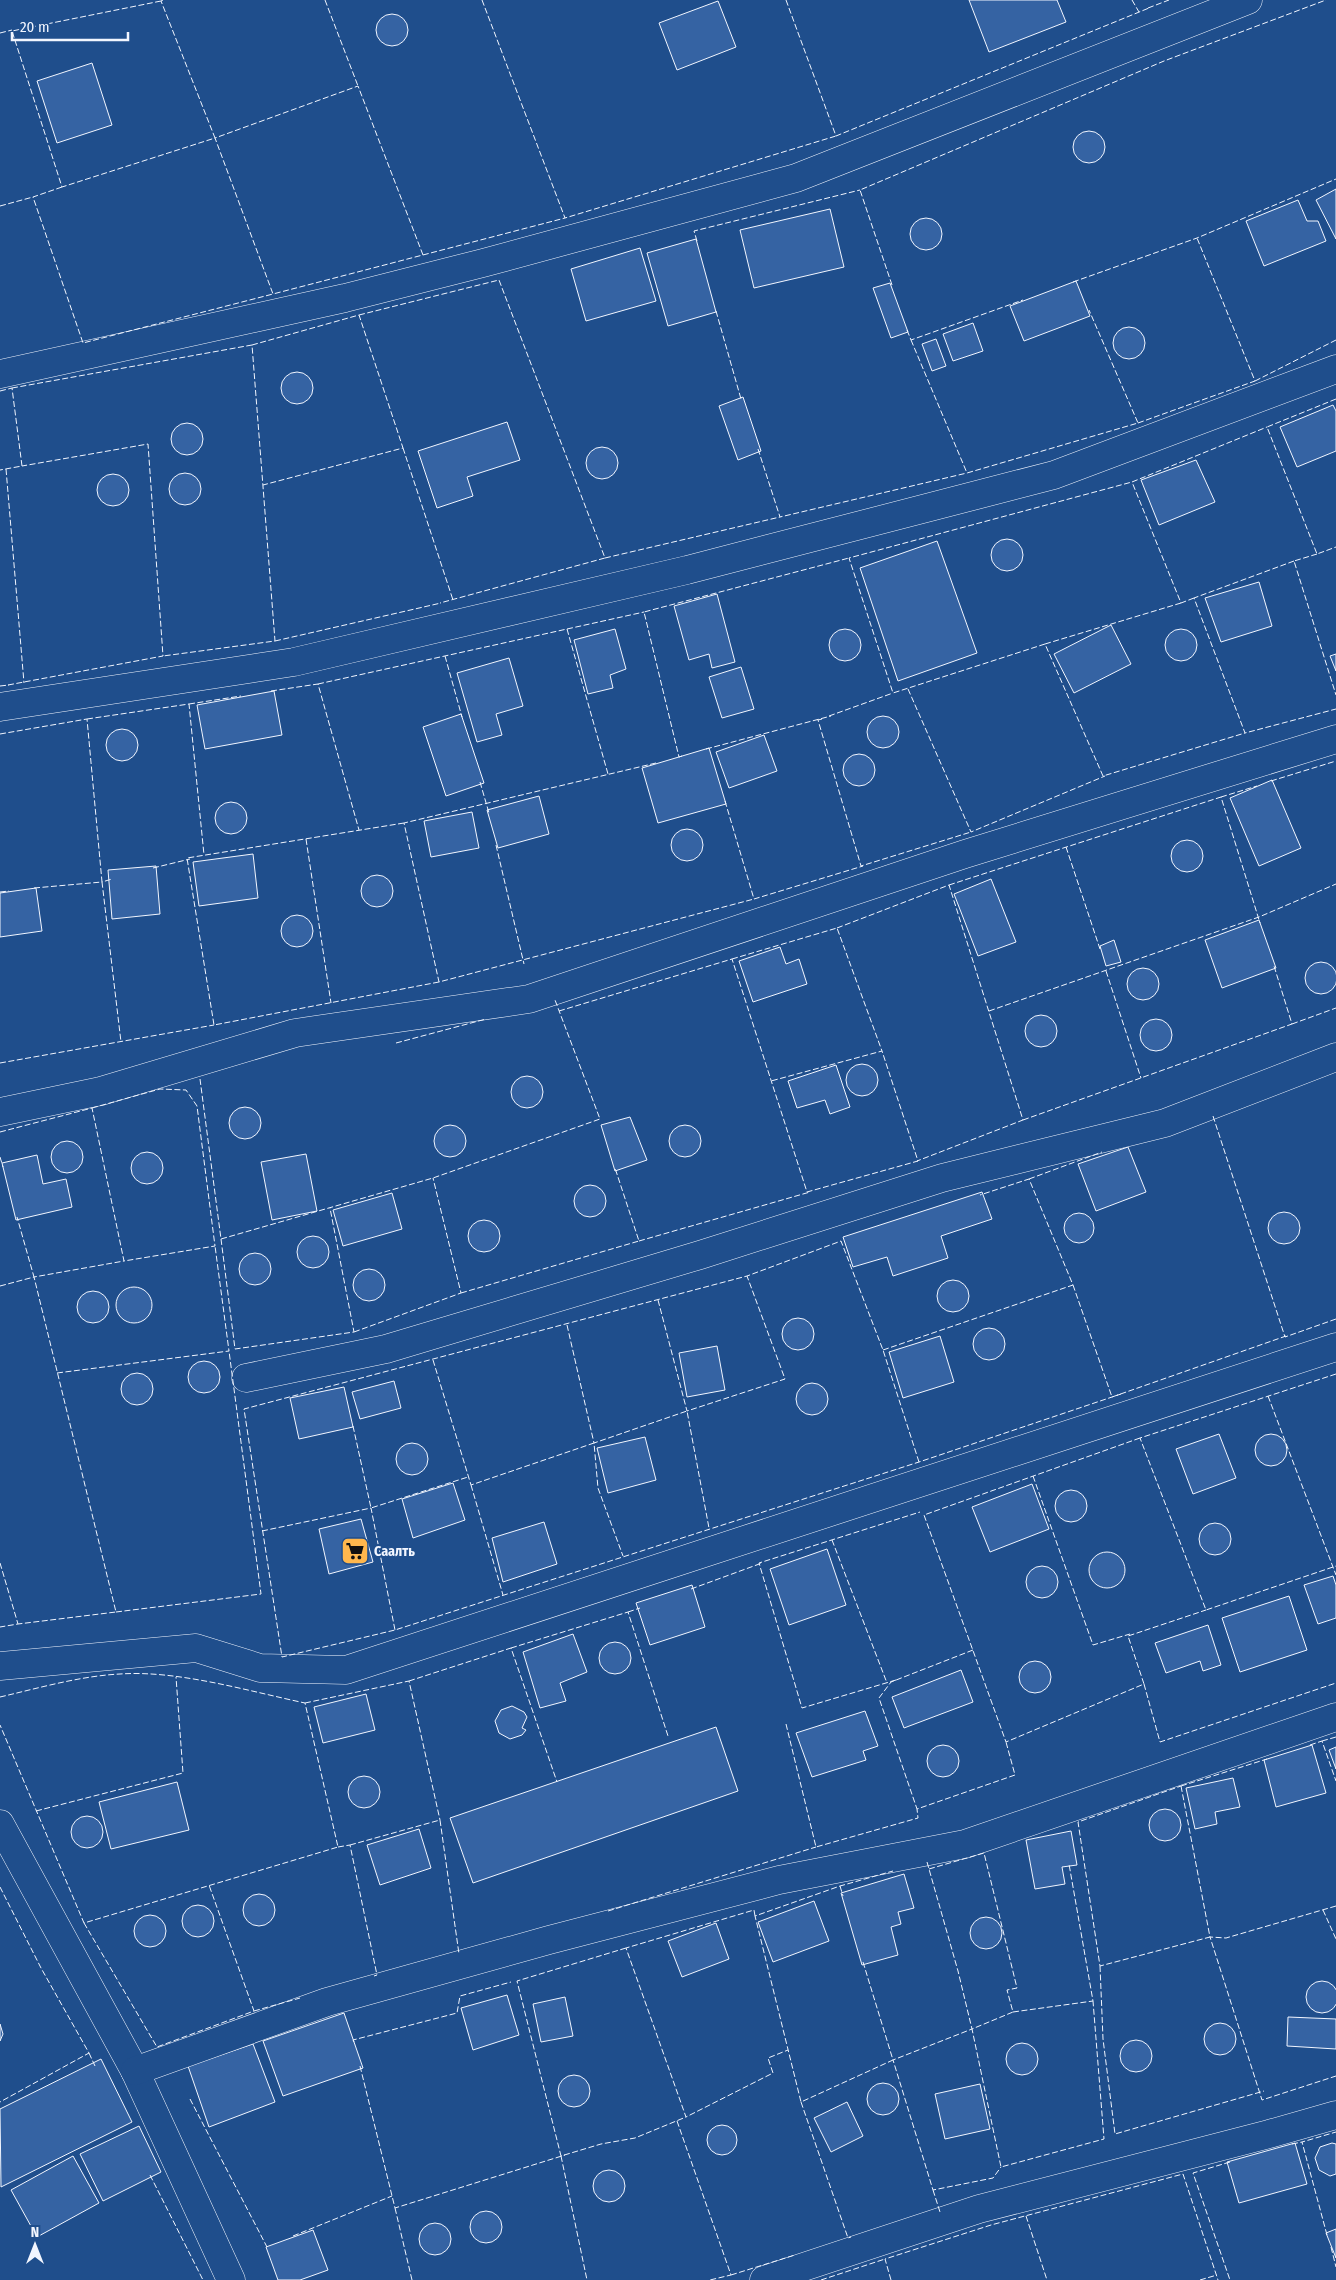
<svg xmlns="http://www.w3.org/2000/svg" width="1336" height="2280" font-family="'Fira Sans Condensed',sans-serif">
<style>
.building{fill:#3563a3;stroke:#f2f6ff}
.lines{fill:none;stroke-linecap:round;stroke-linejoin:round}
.street-casing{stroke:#f2f6ff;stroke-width:29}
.street{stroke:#1f4e8c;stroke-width:28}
.fence{stroke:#f2f6ff;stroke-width:1;stroke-dasharray:6 2.5;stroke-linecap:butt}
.labels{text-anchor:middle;stroke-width:4;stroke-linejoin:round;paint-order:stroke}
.poi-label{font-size:14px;font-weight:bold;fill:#f2f6ff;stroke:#1f4e8c;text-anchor:start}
</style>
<rect width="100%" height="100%" fill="#1f4e8c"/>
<g class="building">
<polygon points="969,0 1057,0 1066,22 989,52"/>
<polygon points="718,1 736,47 677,70 659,23"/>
<circle cx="392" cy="30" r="16"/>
<polygon points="92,63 112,125 57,143 37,81"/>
<circle cx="1089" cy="147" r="16"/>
<polygon points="1336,189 1336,239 1316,200"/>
<polygon points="1298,200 1307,221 1318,221 1326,241 1264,266 1246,221"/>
<polygon points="830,209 844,267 754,288 740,230"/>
<circle cx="926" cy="234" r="16"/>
<polygon points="696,239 716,312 668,326 647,253"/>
<polygon points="640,248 656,301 586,321 571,269"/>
<polygon points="1076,281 1090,316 1024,341 1010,306"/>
<polygon points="890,283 908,332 891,338 873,288"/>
<polygon points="973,323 983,351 953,361 943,334"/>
<circle cx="1129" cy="343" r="16"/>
<polygon points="936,339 946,366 932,371 922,344"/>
<circle cx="297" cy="388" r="16"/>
<polygon points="743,397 761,451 738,460 719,406"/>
<polygon points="1333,405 1336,411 1336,451 1297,467 1280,427"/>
<polygon points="507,422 520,460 467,477 473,496 437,508 418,451"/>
<circle cx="187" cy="439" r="16"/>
<circle cx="602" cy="463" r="16"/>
<polygon points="1196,460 1215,502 1159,525 1141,480"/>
<circle cx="185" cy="489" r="16"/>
<circle cx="113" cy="490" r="16"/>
<circle cx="1007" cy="555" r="16"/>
<polygon points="937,541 977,653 898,681 860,568"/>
<polygon points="1259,582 1272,626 1221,642 1205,598"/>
<polygon points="717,594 735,662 712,668 709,654 689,660 674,606"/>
<polygon points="1111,625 1131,664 1074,693 1054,654"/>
<circle cx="845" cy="645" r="16"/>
<circle cx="1181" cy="645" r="16"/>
<polygon points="615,629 626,669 610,675 613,688 588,694 574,640"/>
<polygon points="1336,654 1336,671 1330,656"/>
<polygon points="509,658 523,706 496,714 502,735 477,742 457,673"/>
<polygon points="741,667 754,709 722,718 709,677"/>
<polygon points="274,691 282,735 205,749 197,705"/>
<polygon points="461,714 484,783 446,796 423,727"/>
<circle cx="883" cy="732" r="16"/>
<circle cx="122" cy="745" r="16"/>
<polygon points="764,735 777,771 729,788 716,752"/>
<polygon points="709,748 726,804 658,823 642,768"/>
<circle cx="859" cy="770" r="16"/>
<polygon points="1272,780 1301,848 1259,866 1230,798"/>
<polygon points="539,796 549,834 498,848 487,810"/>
<circle cx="231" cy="818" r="16"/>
<polygon points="472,812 479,848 431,857 424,821"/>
<circle cx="687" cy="845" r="16"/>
<circle cx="1187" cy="856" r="16"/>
<polygon points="253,854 258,898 199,906 193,862"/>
<polygon points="156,866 160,914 112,919 108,870"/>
<circle cx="377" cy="891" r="16"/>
<polygon points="991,879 1016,942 978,956 954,894"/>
<polygon points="36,888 42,931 0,937 0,893"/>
<circle cx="297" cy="931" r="16"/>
<polygon points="1259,920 1276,968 1222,988 1205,940"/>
<polygon points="1114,940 1121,962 1106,966 1100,946"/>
<polygon points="780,947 786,964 799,959 807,984 753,1002 739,961"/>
<circle cx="1321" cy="978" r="16"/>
<circle cx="1143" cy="984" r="16"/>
<circle cx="1041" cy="1031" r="16"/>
<circle cx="1156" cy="1035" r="16"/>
<circle cx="862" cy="1080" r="16"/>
<polygon points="836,1065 850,1107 830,1114 825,1100 797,1108 788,1081"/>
<circle cx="527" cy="1092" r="16"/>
<circle cx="245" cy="1123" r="16"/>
<polygon points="630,1117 647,1160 615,1171 601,1125"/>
<circle cx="450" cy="1141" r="16"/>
<circle cx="685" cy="1141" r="16"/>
<circle cx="67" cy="1157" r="16"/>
<polygon points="1128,1147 1146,1192 1096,1211 1078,1164"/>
<circle cx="147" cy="1168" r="16"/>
<polygon points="306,1154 317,1211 272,1220 261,1162"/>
<polygon points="37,1155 43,1184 66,1179 72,1207 16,1220 2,1163"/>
<circle cx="590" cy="1201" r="16"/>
<polygon points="982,1192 992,1219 941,1236 948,1258 893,1276 887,1257 853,1267 843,1237"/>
<polygon points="392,1193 402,1229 343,1246 333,1210"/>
<circle cx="1284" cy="1228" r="16"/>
<circle cx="1079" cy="1228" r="15"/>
<circle cx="484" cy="1236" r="16"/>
<circle cx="313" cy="1252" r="16"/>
<circle cx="255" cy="1269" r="16"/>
<circle cx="369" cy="1285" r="16"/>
<circle cx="953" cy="1296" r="16"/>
<circle cx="134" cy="1305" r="18"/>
<circle cx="93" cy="1307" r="16"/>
<circle cx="798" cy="1334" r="16"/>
<circle cx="989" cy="1344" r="16"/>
<polygon points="940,1336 954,1382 903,1398 889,1352"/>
<polygon points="717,1346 725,1390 687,1397 679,1353"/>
<circle cx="204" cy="1377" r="16"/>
<circle cx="137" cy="1389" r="16"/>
<polygon points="394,1381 401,1408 360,1419 352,1392"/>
<circle cx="812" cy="1399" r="16"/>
<polygon points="344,1387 353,1427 299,1439 290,1398"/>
<circle cx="1271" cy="1450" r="16"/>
<polygon points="1219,1434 1236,1478 1193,1494 1176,1449"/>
<polygon points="645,1437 656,1480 608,1493 597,1448"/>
<circle cx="412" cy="1459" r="16"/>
<polygon points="453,1483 465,1520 413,1538 402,1499"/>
<polygon points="1032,1484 1049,1529 990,1552 972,1507"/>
<circle cx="1071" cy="1506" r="16"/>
<polygon points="361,1519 373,1562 329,1574 319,1529"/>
<polygon points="544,1522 557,1564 503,1582 492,1538"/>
<circle cx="1215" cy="1539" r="16"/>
<polygon points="827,1549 846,1605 789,1625 770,1569"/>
<circle cx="1107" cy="1570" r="18"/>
<circle cx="1042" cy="1582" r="16"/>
<polygon points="1333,1576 1336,1585 1336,1618 1318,1624 1304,1585"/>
<polygon points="692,1585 705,1627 650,1645 636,1603"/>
<polygon points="1289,1596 1307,1650 1240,1672 1222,1618"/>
<polygon points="1208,1625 1221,1665 1203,1671 1200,1661 1166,1673 1155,1643"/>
<polygon points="573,1634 587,1672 560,1683 566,1701 540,1708 523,1652"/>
<circle cx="615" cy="1658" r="16"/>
<circle cx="1035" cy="1677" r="16"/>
<polygon points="961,1670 973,1702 904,1728 892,1697"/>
<polygon points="366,1694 375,1730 323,1743 314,1707"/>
<polygon points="512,1706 524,1712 527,1717 522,1728 526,1730 522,1735 510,1739 499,1733 495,1721 501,1710"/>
<polygon points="865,1711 878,1746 863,1751 866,1760 812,1777 796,1733"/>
<polygon points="716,1727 738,1791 473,1883 450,1818"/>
<circle cx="943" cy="1761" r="16"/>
<polygon points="1312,1745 1326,1793 1276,1807 1264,1760"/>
<polygon points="1336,1747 1336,1769 1329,1750"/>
<circle cx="364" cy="1792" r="16"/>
<polygon points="1233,1778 1240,1807 1215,1812 1217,1824 1195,1829 1186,1788"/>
<polygon points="177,1782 189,1830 111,1849 99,1802"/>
<circle cx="1165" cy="1825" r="16"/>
<circle cx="87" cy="1832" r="16"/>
<polygon points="419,1829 431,1868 380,1885 367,1845"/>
<polygon points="1071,1831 1077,1865 1062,1867 1065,1884 1035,1889 1026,1840"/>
<polygon points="904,1874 914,1908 898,1912 901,1924 891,1927 898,1955 862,1965 841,1893"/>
<circle cx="259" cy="1910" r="16"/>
<polygon points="814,1901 829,1941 773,1962 758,1922"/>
<circle cx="198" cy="1921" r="16"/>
<circle cx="150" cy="1931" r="16"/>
<circle cx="986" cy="1933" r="16"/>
<polygon points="716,1923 729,1959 682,1977 668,1941"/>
<circle cx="1322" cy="1997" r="16"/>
<polygon points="507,1995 519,2035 473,2050 461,2008"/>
<polygon points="565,1997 573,2036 541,2042 533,2004"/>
<polygon points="344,2013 363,2068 283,2096 263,2041"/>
<polygon points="1288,2017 1336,2019 1336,2049 1287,2046"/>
<circle cx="1220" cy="2039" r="16"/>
<polygon points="0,2024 3,2034 0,2041"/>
<circle cx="1136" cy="2056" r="16"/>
<circle cx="1022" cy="2059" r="16"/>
<polygon points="253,2044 275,2102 209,2127 188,2066"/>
<polygon points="101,2059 132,2122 1,2187 0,2109"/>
<circle cx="574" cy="2091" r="16"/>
<circle cx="883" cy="2099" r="16"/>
<polygon points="980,2084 990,2129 945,2139 935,2094"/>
<polygon points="847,2102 863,2136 831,2152 814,2118"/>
<circle cx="722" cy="2140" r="15"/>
<polygon points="139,2126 161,2172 103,2201 80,2154"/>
<polygon points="1295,2143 1307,2184 1239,2203 1227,2162"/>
<polygon points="1332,2143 1336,2144 1336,2174 1330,2176 1319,2170 1315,2158 1320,2147"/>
<polygon points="73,2156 99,2203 37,2237 11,2190"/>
<circle cx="609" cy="2186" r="16"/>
<circle cx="486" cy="2227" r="16"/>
<circle cx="435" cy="2239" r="16"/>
<polygon points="1336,2229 1336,2258 1326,2233"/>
<polygon points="313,2230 328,2270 300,2280 278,2280 266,2247"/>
</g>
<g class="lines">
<g class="street-casing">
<g id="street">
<polyline points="0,374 345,298 483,263 796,178 1248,0"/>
<polyline points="0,707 294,662 687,570 1054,475 1336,369"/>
<polyline points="0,1112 101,1091 295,1033 529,999 965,854 1336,739"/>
<polyline points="246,1378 386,1349 700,1255 942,1178 1165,1123 1336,1057"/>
<polyline points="0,1666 196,1648 260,1668 346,1670 1336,1347"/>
<polyline points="0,1824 135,2071 231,2280"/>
<polyline points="135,2071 327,2002 549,1940 779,1880 965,1844 1336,1717"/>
<polyline points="764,2280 979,2209 1269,2134 1336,2115"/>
</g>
</g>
<use href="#street" class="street"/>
<g class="fence">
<polyline points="325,0 358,86"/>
<polyline points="482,0 565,218 836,136"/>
<polyline points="786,0 836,136 1149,8"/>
<polyline points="1132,0 1139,12"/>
<polyline points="161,1 12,31 62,187 215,138 161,1 163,0"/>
<polyline points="1148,8 1169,0"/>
<polyline points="0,33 12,30"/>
<polyline points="62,187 33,197 83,343 273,294"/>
<polyline points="0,206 33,197"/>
<polyline points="697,241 694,231 860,190"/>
<polyline points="423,255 358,86 215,138 273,294 565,218"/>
<polyline points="1073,282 1197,238 1336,179"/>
<polyline points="892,285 860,190 1164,61 1326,0"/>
<polyline points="716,311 741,399"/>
<polyline points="359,315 499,280 605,558 440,603"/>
<polyline points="907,330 911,340 1023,300"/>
<polyline points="911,340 967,473 1138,423 1089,310"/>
<polyline points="252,345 359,315 403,448 263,485"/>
<polyline points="1255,381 1336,340"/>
<polyline points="12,388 252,345 275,641 163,656"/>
<polyline points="0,391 12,388 22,466 0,470"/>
<polyline points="1336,399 1267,427 1317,554 1336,547"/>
<polyline points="1138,423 1255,381 1197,238"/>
<polyline points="403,448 453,600"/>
<polyline points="758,449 780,517 967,473"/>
<polyline points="6,469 24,683"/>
<polyline points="1317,554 1294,561 1336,695"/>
<polyline points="605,558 780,517"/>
<polyline points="1294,561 1194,598 1245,733 1336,709"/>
<polyline points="1194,598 1181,603 1132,482 1267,427"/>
<polyline points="1181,603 1045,644 1103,776 1245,733"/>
<polyline points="567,629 608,774"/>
<polyline points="275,641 441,603"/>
<polyline points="1045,644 893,693 849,558 1132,482"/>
<polyline points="445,656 462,717"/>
<polyline points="318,684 644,612"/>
<polyline points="8,685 163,656 148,444 22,466"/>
<polyline points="0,686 9,685"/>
<polyline points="908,689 971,832 1105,776"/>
<polyline points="271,691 318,684 359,830"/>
<polyline points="189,704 241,696"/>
<polyline points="829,716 893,693"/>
<polyline points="87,719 189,704 204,855"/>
<polyline points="822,719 818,720 861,866 971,832"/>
<polyline points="0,734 87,719 102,882 112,879"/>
<polyline points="706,749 831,716"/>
<polyline points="682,756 679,757 644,612 849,558"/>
<polyline points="656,763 404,823 439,982 754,899"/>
<polyline points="1271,781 1336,761"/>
<polyline points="480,782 489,813"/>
<polyline points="1221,797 1257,786"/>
<polyline points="725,801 754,899 863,866"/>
<polyline points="404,823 187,858 214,1025 439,982"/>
<polyline points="306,839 331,1003"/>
<polyline points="496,845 524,964"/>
<polyline points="1066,847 1100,949"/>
<polyline points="153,868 190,859"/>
<polyline points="949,885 1221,797 1260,923"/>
<polyline points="34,888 102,882 121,1042"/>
<polyline points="0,892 9,891"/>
<polyline points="837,928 949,885 1023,1120 917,1161"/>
<polyline points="732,959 837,928 882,1051 771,1081"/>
<polyline points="1106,971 1141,1078"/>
<polyline points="559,1011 732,959 807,1192 918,1161 882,1051"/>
<polyline points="989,1011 1259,917 1336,884"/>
<polyline points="1292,1024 1336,1008"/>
<polyline points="396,1043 486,1019"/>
<polyline points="0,1063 214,1025"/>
<polyline points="200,1079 221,1239 433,1178 600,1119 555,1000"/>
<polyline points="92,1108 160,1089 186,1090 197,1106 215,1246 124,1261"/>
<polyline points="1213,1116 1285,1337 1336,1319"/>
<polyline points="1023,1120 1292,1024 1274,966"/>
<polyline points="0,1132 92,1108 124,1261 34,1277 116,1612 18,1624"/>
<polyline points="0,1157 3,1167"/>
<polyline points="1029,1179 1102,1152"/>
<polyline points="221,1239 235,1349 354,1332 330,1208"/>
<polyline points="639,1241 810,1192"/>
<polyline points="1073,1285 1112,1397 1286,1336"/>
<polyline points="0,1286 34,1277 17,1217"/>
<polyline points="461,1293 639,1241 615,1168"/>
<polyline points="658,1300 687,1411 785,1379 747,1276"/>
<polyline points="567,1325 594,1443 687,1411 709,1528"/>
<polyline points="354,1332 461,1293 433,1178"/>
<polyline points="883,1350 1073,1285 1029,1179 980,1195"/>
<polyline points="433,1360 471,1485 594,1443 598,1488 623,1556"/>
<polyline points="57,1373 229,1351 215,1246"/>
<polyline points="1336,1374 1140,1438 1206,1610 1336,1566"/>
<polyline points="1268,1396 1336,1575"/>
<polyline points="353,1426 371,1508 468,1477"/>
<polyline points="1140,1438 924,1515 1006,1742 1144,1684 1128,1636 1206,1610"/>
<polyline points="919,1462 883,1350 841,1241 747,1276 244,1409 282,1657 395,1630 919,1462 1121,1394"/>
<polyline points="1033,1476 1093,1645 1130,1634"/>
<polyline points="471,1485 503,1595"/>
<polyline points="262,1531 371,1508 395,1630"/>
<polyline points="832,1540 887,1683"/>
<polyline points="0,1563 18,1624 0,1627"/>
<polyline points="691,1589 762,1563"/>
<polyline points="116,1612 261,1594 229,1351"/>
<polyline points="628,1612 640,1608"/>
<polyline points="511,1648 628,1612 668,1736"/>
<polyline points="973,1650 891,1682 879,1698 917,1809 1015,1775 1006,1742"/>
<polyline points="896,1680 802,1708 759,1563 920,1512"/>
<polyline points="409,1681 511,1648 557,1782"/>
<polyline points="1144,1684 1160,1742 1336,1683"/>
<path d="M0,1697C39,1688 80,1676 120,1674C178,1670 248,1691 305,1703L338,1847L84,1923L0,1725"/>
<polyline points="305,1703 409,1681 440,1820"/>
<polyline points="786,1724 816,1847 918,1818 917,1809"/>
<polyline points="1322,1741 1336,1737"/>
<polyline points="1310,1745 1322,1741 1336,1781"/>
<polygon points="1181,1786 1210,1937 1100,1966 1078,1822"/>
<polyline points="1181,1786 1267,1759"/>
<polyline points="36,1811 183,1773 176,1677"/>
<polyline points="350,1845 440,1820 459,1954"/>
<polyline points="338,1847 350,1845 377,1975 374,1976"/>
<polyline points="927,1862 958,1971 972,2029 893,2060 933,2190 993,2178 1001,2167"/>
<polyline points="929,1869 984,1853 1017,1988 1007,1990 1013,2012 972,2029 1001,2167 1104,2139 1093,2001"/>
<polyline points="840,1886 843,1896"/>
<polyline points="0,1887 41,1968 89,2053 0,2102"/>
<polyline points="1336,1906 1226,1938 1210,1937 1262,2100 1336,2076"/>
<polyline points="1323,1910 1336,1939"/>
<polyline points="608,1911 816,1847"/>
<polyline points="755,1916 754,1910 626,1948 686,2117 773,2073 768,2058 788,2050"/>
<polyline points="84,1923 157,2047 254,2011 209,1885"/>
<polyline points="626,1948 517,1981 561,2156 601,2144 635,2138 686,2117"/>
<polyline points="863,1962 893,2060 801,2102 755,1916 840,1886 893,1871"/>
<polyline points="1100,1966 1103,2039 1115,2134 1264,2091"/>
<polyline points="254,2011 300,1998"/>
<polyline points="1013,2012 1093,2001 1069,1864"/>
<polyline points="354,2042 353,2040 457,2013 460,1996 511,1982"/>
<polyline points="89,2053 95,2066"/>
<polyline points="360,2066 395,2208 565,2155"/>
<polyline points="190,2099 267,2247"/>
<polyline points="801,2102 848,2238 851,2237"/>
<polyline points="677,2121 731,2275 710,2280"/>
<polyline points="1292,2144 1302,2142"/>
<polyline points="561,2156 587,2280"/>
<polyline points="1230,2162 1193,2173 1230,2280"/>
<polyline points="150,2175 203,2280"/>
<polyline points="933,2190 940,2212"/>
<polyline points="395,2208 412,2280"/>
<polyline points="1026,2216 1047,2280"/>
<polyline points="1327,2235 1302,2142 1336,2132"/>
<polyline points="293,2236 392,2196"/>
<polyline points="1331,2247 1336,2267"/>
<polyline points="731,2275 795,2255"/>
<polyline points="821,2280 885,2259"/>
<polyline points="891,2280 885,2259 991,2225 1183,2174 1218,2280"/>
<polyline points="1200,2280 1217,2275"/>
</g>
</g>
<defs>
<g id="supermarket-square" transform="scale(1.4375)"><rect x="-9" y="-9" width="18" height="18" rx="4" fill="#ffb74d" stroke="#1f4e8c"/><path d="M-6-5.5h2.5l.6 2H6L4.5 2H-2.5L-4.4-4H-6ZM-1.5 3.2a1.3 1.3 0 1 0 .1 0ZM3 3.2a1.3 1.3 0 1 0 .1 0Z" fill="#111"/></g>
</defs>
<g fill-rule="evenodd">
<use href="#supermarket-square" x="355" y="1551"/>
</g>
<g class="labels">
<g class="poi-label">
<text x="374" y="1556">Саалть</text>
</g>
</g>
<g transform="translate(35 2245)" stroke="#1f4e8c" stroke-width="4" paint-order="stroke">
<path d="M0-4L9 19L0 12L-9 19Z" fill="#f2f6ff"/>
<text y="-8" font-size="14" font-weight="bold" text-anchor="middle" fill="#f2f6ff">N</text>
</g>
<path d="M12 32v8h116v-8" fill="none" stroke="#f2f6ff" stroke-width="2.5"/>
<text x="20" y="32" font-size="15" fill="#f2f6ff" stroke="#1f4e8c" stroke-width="4" paint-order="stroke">20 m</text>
</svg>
